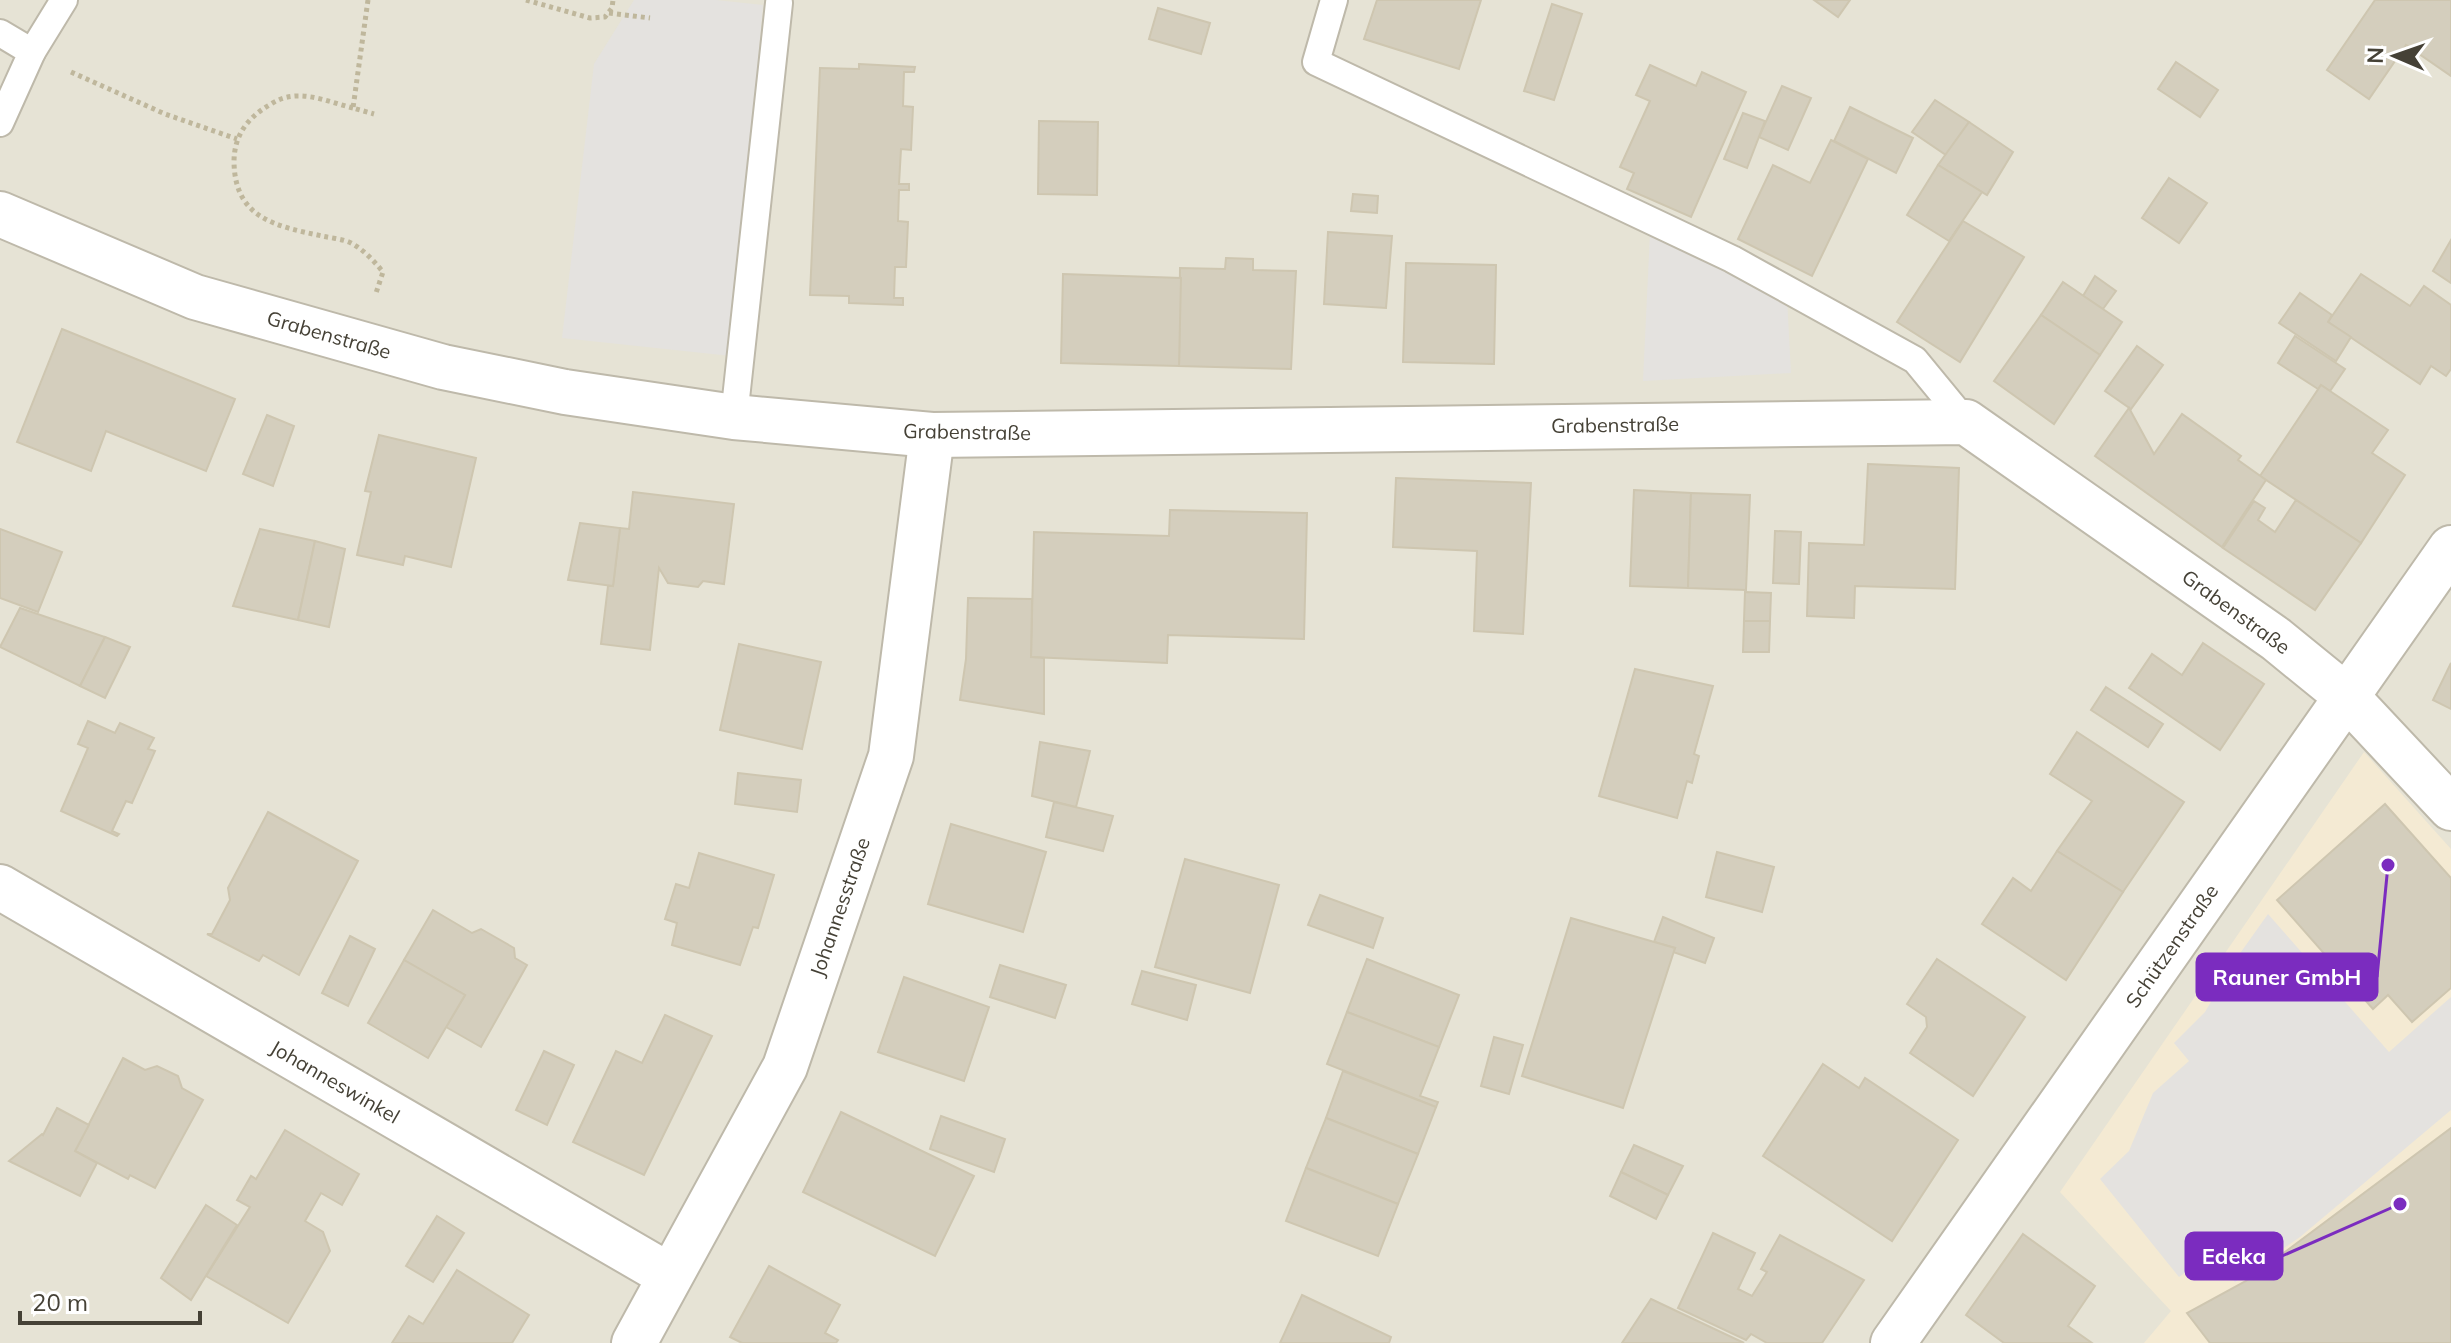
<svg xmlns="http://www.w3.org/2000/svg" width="2451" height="1343" font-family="Mulish,sans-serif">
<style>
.residential{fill:#e6e3d5}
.commercial{fill:#f4ead3}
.parking{fill:#e4e2df}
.building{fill:#d4cebd;stroke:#cec6b0;stroke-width:2}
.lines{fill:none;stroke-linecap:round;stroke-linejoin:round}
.lane-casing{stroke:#beb9aa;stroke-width:30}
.street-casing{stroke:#beb9aa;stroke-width:48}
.path{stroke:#bfb79c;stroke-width:5;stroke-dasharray:4 4;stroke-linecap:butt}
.lane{stroke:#fff;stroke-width:26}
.street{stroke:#fff;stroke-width:44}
.labels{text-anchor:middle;stroke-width:6;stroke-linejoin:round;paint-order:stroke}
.street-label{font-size:20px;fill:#454136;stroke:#fff}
.leader{fill:none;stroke:#7b2cbf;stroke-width:3}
.callout-dot{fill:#7b2cbf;stroke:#fff;stroke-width:3}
.callout{fill:#7b2cbf;stroke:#7b2cbf;stroke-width:3}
.callout-label{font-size:22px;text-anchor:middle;font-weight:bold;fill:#fff}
</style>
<rect width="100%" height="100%" fill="#f3f1e7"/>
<rect class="residential" x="0" y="0" width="2451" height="1343"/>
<polygon class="commercial" points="2364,752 2451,849 2451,1343 2144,1343 2171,1311 2060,1192"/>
<g class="parking">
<polygon points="634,0 716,0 763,5 731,356 562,338 594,64"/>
<polygon points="1650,233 1787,298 1791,373 1643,381"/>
<polygon points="2268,914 2389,1052 2451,997 2451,1110 2300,1237 2235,1282 2212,1254 2179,1277 2100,1179 2129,1151 2153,1093 2189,1061 2174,1043 2205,1012 2236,959"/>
</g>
<g class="building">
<polygon points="1377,0 1481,0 1459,69 1364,39"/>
<polygon points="1814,0 1850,0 1838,17"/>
<polygon points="2375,0 2451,0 2451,76 2406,45 2369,99 2327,70"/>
<polygon points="1552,4 1582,14 1554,100 1524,91"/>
<polygon points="1158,8 1210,23 1201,54 1149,39"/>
<polygon points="2176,62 2218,90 2200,117 2158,89"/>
<polygon points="859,64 915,67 914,72 904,72 903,106 913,107 911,150 901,149 899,184 909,184 909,190 899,190 898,221 908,222 906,267 895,267 894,298 903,298 903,305 849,303 849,296 810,295 820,68 859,69"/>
<polygon points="1650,65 1696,86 1702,72 1746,92 1691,217 1627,189 1634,173 1620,167 1650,101 1636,95"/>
<polygon points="1782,86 1811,98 1788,150 1759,137"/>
<polygon points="1935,100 1969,122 1946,155 1912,132"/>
<polygon points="1850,107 1913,138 1896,173 1834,141"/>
<polygon points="1743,113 1765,121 1747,168 1724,159"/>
<polygon points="1039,121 1098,122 1097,195 1038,194"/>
<polygon points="1969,122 2013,152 1987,195 1938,165"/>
<polygon points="1831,140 1868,159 1812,276 1738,239 1773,165 1810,183"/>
<polygon points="1938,165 1982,192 1949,241 1907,215"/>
<polygon points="2169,178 2207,203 2179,243 2142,218"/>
<polygon points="1353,194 1378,196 1377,213 1351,211"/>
<polygon points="1963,221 2024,257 1960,362 1897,322"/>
<polygon points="1328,232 1392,236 1386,308 1324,304"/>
<polygon points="2451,240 2451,283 2433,271"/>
<polygon points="1226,258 1253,259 1253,270 1296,271 1291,369 1179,366 1180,268 1225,269"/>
<polygon points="1406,263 1496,265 1494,364 1403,362"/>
<polygon points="1063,274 1181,278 1179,366 1061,363"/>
<polygon points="2361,274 2410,306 2424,286 2451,305 2451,369 2446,376 2431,366 2420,384 2328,322"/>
<polygon points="2095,276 2116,291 2103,309 2083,296"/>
<polygon points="2063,282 2122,322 2100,355 2041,315"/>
<polygon points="2300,293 2332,315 2328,322 2351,337 2336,361 2279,323"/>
<polygon points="2041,315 2100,355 2054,424 1994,381"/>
<polygon points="62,329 235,399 206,471 106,431 91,471 17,442"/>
<polygon points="2295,336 2345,369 2330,391 2321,385 2318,389 2278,363"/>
<polygon points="2137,346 2163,365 2131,409 2105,391"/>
<polygon points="2321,385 2388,430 2372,453 2405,475 2361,543 2260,476"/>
<polygon points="2129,408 2154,454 2182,414 2241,456 2238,460 2266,480 2222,547 2095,456"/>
<polygon points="267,415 294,426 273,486 243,474"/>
<polygon points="379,435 476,458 451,567 405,556 403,565 357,555 371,492 365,491"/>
<polygon points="1868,464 1959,468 1955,589 1855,586 1854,618 1807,616 1809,543 1864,545"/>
<polygon points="1396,478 1531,483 1523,634 1474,631 1477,551 1393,547"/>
<polygon points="1634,490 1691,493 1688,588 1630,586"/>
<polygon points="633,492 734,504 724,584 703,581 698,587 668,583 659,568 650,650 601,644 608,586 613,586 620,528 629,529"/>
<polygon points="1691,493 1750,495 1746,590 1688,588"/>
<polygon points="2296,500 2361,543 2315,610 2223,548 2254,501 2265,508 2258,520 2275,532"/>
<polygon points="1170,510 1307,513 1304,639 1168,635 1167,663 1031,657 1034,532 1169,536"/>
<polygon points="580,523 620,528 613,586 568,580"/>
<polygon points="0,529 62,552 38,612 0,598"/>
<polygon points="260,529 315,541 298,620 233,606"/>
<polygon points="1775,531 1801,532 1799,584 1773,583"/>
<polygon points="315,541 345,549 329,627 298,620"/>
<polygon points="1745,592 1771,593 1770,621 1744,621"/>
<polygon points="968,598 1032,599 1031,657 1044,658 1044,714 960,700 966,659"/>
<polygon points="20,608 105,637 80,686 0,647"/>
<polygon points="1744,621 1770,621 1769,652 1743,652"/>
<polygon points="105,637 130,647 105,698 80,686"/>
<polygon points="2203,643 2264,684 2220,750 2129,688 2152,654 2182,675"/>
<polygon points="739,644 821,662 802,749 720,730"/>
<polygon points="2451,663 2451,709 2433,700"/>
<polygon points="1635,669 1713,686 1694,754 1699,756 1692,783 1687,781 1677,818 1599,796"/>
<polygon points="2106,687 2163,724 2148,747 2091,710"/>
<polygon points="88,721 115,733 120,723 154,738 148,749 155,751 132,803 126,801 112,831 119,834 117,836 61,811 88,748 78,744"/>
<polygon points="2077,732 2184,802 2123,892 2057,851 2092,801 2050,774"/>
<polygon points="1040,742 1090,751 1076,807 1032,796"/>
<polygon points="738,773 801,780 797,812 735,804"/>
<polygon points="1054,802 1113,816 1103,851 1046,837"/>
<polygon points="2385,804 2451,878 2451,988 2412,1022 2388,995 2373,1009 2277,900"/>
<polygon points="268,812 358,861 299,975 263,955 259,961 207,934 212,934 230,900 228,888"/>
<polygon points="951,824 1046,852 1023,932 928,904"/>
<polygon points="2057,851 2123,892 2066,980 1982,924 2013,878 2031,891"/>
<polygon points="1717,852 1774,867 1762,912 1706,897"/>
<polygon points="699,853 774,875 758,928 753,927 740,965 672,945 677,923 665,919 676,884 689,888"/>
<polygon points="1185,859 1279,885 1250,993 1155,967"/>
<polygon points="1320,895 1383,918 1373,948 1308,925"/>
<polygon points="433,910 472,933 481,929 514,948 515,958 527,965 481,1047 446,1027 465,995 404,960"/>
<polygon points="1663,917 1714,938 1705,963 1673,952 1675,948 1654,942"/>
<polygon points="1571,918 1675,948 1623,1108 1522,1076"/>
<polygon points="350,936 375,949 348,1006 322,993"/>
<polygon points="1367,959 1459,995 1439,1047 1347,1012"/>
<polygon points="1937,959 2025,1017 1973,1096 1910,1053 1927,1027 1926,1017 1907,1004"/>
<polygon points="404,960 465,995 428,1058 368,1023"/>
<polygon points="1000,965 1066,985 1055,1018 990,997"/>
<polygon points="1142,971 1196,985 1187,1020 1132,1004"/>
<polygon points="904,977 989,1007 964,1081 878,1052"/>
<polygon points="1347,1012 1439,1047 1420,1096 1438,1102 1436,1107 1327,1064"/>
<polygon points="665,1015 712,1036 644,1175 573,1142 616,1051 642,1063"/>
<polygon points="1494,1037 1523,1045 1509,1094 1481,1086"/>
<polygon points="544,1051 574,1065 547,1125 516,1110"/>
<polygon points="123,1058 145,1070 157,1066 178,1076 182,1088 203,1100 155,1188 130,1175 128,1179 75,1151"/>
<polygon points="1823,1064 1859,1088 1865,1078 1958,1140 1892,1241 1763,1156"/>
<polygon points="1343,1071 1436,1107 1418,1154 1326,1118"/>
<polygon points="57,1108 89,1125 75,1151 97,1163 80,1196 9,1161 42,1134 43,1135"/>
<polygon points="841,1112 974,1176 935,1256 803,1192"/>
<polygon points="941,1116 1005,1139 994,1172 930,1149"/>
<polygon points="1326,1118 1418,1154 1398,1204 1306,1168"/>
<polygon points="2451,1128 2451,1343 2210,1343 2187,1313 2246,1281"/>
<polygon points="285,1130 359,1174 342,1205 321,1193 305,1221 323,1232 330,1251 288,1323 206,1276 250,1207 237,1200 251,1176 256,1179"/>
<polygon points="1634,1145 1683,1166 1668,1195 1621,1172"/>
<polygon points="1306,1168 1398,1204 1378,1256 1286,1221"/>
<polygon points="1621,1172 1668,1195 1656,1219 1610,1196"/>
<polygon points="206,1205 237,1225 191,1300 161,1278"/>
<polygon points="437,1216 464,1233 433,1282 406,1266"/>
<polygon points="1713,1233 1755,1253 1738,1289 1752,1296 1767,1272 1761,1269 1780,1235 1864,1280 1822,1343 1767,1343 1751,1334 1746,1340 1678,1308"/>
<polygon points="2023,1234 2095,1286 2068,1326 2092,1343 2004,1343 1966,1315"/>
<polygon points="769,1266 840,1305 825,1333 838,1340 836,1343 742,1343 730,1337"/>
<polygon points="457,1270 529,1315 512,1343 392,1343 409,1316 423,1324"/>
<polygon points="1302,1295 1391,1337 1389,1343 1280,1343"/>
<polygon points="1651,1299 1744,1343 1622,1343"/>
</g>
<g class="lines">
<g class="lane-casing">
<g id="lane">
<polyline points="1334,0 1316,62 1732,259 1915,360 1966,422"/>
<polyline points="0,33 32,52 0,123"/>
<polyline points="32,52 64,0"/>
<polyline points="734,417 779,3"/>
</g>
</g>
<g class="street-casing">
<g id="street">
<polyline points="0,214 195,297 443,367 565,392 734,417 932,435 1966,422 2276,639 2346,696 2451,808"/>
<polyline points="0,887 670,1276"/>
<polyline points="634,1343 785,1067 891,756 932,435"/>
<polyline points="1893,1343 2451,548"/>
</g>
</g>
<g class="path">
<polyline points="368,0 353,108 374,114"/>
<polyline points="526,0 590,18 605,17 612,8 613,0"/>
<polyline points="609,13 650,18"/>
<polyline points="71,72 165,114 237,139"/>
<path d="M353,108C325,101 297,87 271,104C248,117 234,135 234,162C235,219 276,226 322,236C331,238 343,239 351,243C364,250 374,261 383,272L376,293"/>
</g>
<use href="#lane" class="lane"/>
<use href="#street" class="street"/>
</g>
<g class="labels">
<g class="street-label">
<text transform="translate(329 335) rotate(16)" y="7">Grabenstraße</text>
<text transform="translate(1615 425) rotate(-1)" y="7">Grabenstraße</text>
<text transform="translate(967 432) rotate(1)" y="7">Grabenstraße</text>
<text transform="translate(2236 612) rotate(36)" y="7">Grabenstraße</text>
<text transform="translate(840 907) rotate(-71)" y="7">Johannesstraße</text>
<text transform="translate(2172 946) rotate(-55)" y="7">Schützenstraße</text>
<text transform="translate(335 1082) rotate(30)" y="7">Johanneswinkel</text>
</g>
</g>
<path class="leader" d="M2388 865L2377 977M2400 1204L2282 1256"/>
<g class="callout-dot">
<circle cx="2388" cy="865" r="8"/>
<circle cx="2400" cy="1204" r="8"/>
</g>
<g class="callout">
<rect x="2197" y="954" width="180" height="46" rx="8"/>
<rect x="2186" y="1233" width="96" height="46" rx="8"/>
</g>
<g class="callout-label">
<text x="2287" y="985">Rauner GmbH</text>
<text x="2234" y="1264">Edeka</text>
</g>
<g transform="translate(2395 56) rotate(272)" stroke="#ffffff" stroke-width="6" paint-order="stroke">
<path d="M0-6L14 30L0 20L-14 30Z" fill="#454136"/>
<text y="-12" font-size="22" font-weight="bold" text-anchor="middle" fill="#454136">N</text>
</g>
<path d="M20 1311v12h180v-12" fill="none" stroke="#454136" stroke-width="4"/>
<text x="32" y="1311" font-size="24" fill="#454136" stroke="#ffffff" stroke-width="6" paint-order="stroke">20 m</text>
</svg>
